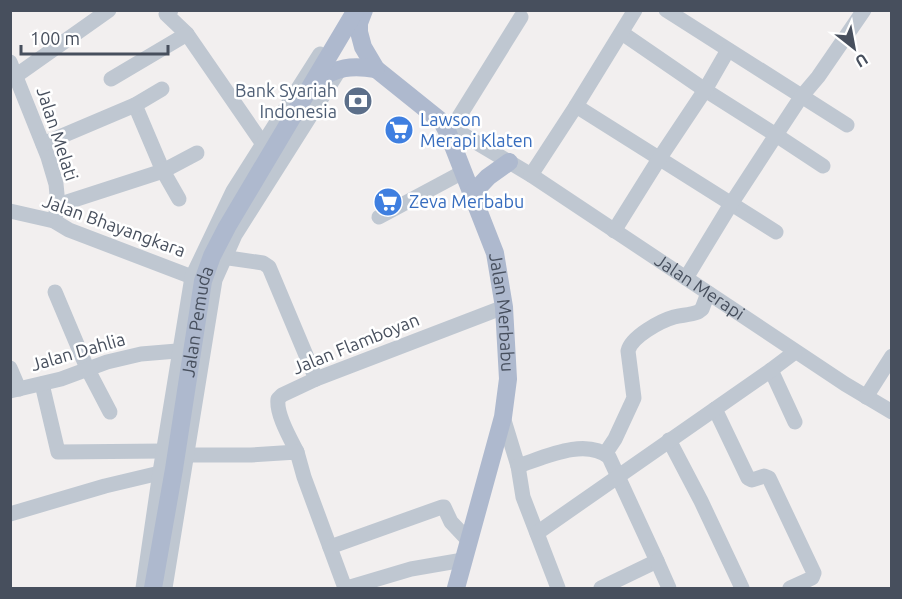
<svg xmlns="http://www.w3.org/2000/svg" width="902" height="599" font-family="Ubuntu,sans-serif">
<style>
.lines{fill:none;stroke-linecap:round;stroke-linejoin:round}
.minor{stroke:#bfc7d1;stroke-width:15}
.major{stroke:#aeb9ce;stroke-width:18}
.labels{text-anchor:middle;stroke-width:5;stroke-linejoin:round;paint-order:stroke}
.service-label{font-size:18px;fill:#4e5e75;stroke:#fff;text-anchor:end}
.shop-label{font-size:18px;fill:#366cbe;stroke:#fff;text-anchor:start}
.street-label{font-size:18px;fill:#474f5d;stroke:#fff}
</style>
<rect width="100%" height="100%" fill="#f2efef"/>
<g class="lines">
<g class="minor">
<polyline points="171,10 166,14 187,34 267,150"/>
<polyline points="666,10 847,125"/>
<polyline points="622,33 705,90 776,135 801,97 818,77 864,10"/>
<polyline points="10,62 48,157 56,184 58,205 54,221"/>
<polyline points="10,77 17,75 109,10"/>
<polyline points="111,79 187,34"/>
<polyline points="135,105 163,171 179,199"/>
<polyline points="576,106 776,232"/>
<path id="s1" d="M442,122L531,175L845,384L892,412"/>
<polyline points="452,128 521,17"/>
<polyline points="43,144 135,105 162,89"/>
<polyline points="531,175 576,106 635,10"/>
<polyline points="58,205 163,171 197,153"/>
<polyline points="10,211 54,221 69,230 90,238 200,280"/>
<polyline points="379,217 463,172"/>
<polyline points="614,231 659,159 705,90 728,50"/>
<polyline points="215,256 263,263 269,267 316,379"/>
<polyline points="686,278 731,204 776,135 823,166"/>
<polyline points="55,292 87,368 110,412"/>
<polyline points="10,368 19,389"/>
<polyline points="771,370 795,422"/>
<polyline points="42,384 58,452 164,451"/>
<polyline points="10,391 61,379 107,362 141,354 189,350"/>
<polyline points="866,397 892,356"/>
<polyline points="715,409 748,478 752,480 764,476 769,478 814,573 812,578 790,588"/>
<polyline points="503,417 518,466 523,497 558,588"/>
<polyline points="669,440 701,501 742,588"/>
<path d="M297,452C290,438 276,414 278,399L282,395L316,379L504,307"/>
<path d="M605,454L615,439L634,398L628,351C631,337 660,321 674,317C682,315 690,315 698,312L702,309L708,293"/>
<polyline points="186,455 251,455 297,452 304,477 345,588"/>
<path d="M518,466C543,458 585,437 609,457L657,561L601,588"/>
<polyline points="10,514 105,486 168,471"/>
<polyline points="537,533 771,370 795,352"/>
<polyline points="330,547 442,507 444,507 451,522 468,540"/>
<polyline points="657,561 669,588"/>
<polyline points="143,588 160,472 192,277 233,191 320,54"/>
<polyline points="165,588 215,280 235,235 340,69"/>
<polyline points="347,588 411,569 463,560"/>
</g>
<g class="major">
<path id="s2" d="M364,10L359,23V32L363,47L376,69L442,122L448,133L495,253L504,307L508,379L503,417L456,588"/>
<path d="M316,81C337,67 351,65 376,69"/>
<polyline points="472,194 488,177 509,162"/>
<path id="s3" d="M153,588L174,469L203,281L212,256L227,227L356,10"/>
</g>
</g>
<defs>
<g id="bank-disc" transform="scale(1.5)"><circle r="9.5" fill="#5c6f8a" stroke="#fff"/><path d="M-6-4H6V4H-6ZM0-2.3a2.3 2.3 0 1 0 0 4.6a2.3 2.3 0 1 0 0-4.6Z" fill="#fff"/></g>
<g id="supermarket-disc" transform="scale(1.5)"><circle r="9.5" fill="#3f7fe0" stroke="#fff"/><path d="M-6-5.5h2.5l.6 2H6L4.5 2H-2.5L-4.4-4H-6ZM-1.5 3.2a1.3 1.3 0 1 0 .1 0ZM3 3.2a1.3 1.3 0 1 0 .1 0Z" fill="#fff"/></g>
</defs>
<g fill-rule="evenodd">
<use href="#bank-disc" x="358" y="101"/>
<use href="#supermarket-disc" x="399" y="130"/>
<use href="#supermarket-disc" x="388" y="202"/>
</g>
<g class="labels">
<g class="service-label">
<text x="337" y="97">Bank Syariah<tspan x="337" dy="21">Indonesia</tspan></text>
</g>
<g class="shop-label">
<text x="420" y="126">Lawson<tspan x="420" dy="21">Merapi Klaten</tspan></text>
<text x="409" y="208">Zeva Merbabu</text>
</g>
<g class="street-label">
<text transform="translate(57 134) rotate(72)" y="6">Jalan Melati</text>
<text transform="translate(114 226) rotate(20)" y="6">Jalan Bhayangkara</text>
<text dy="6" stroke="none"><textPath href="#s1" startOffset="306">Jalan Merapi</textPath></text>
<text dy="6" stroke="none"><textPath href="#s2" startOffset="350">Jalan Merbabu</textPath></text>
<text dy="6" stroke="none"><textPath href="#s3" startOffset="270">Jalan Pemuda</textPath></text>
<text transform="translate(356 344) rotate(-22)" y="6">Jalan Flamboyan</text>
<text transform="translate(78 352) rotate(-16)" y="6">Jalan Dahlia</text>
</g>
</g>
<rect width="902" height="599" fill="none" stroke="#474f5d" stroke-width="24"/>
<g transform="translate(854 48) rotate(149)" stroke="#ffffff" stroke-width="4.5" paint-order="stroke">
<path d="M0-4.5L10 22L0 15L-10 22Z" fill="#474f5d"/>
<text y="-9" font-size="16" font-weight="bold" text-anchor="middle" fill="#474f5d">U</text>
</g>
<path d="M21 45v9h147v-9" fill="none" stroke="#474f5d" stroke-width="3"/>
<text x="30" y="45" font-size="18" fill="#474f5d" stroke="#ffffff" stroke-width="4.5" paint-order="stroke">100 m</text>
</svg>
